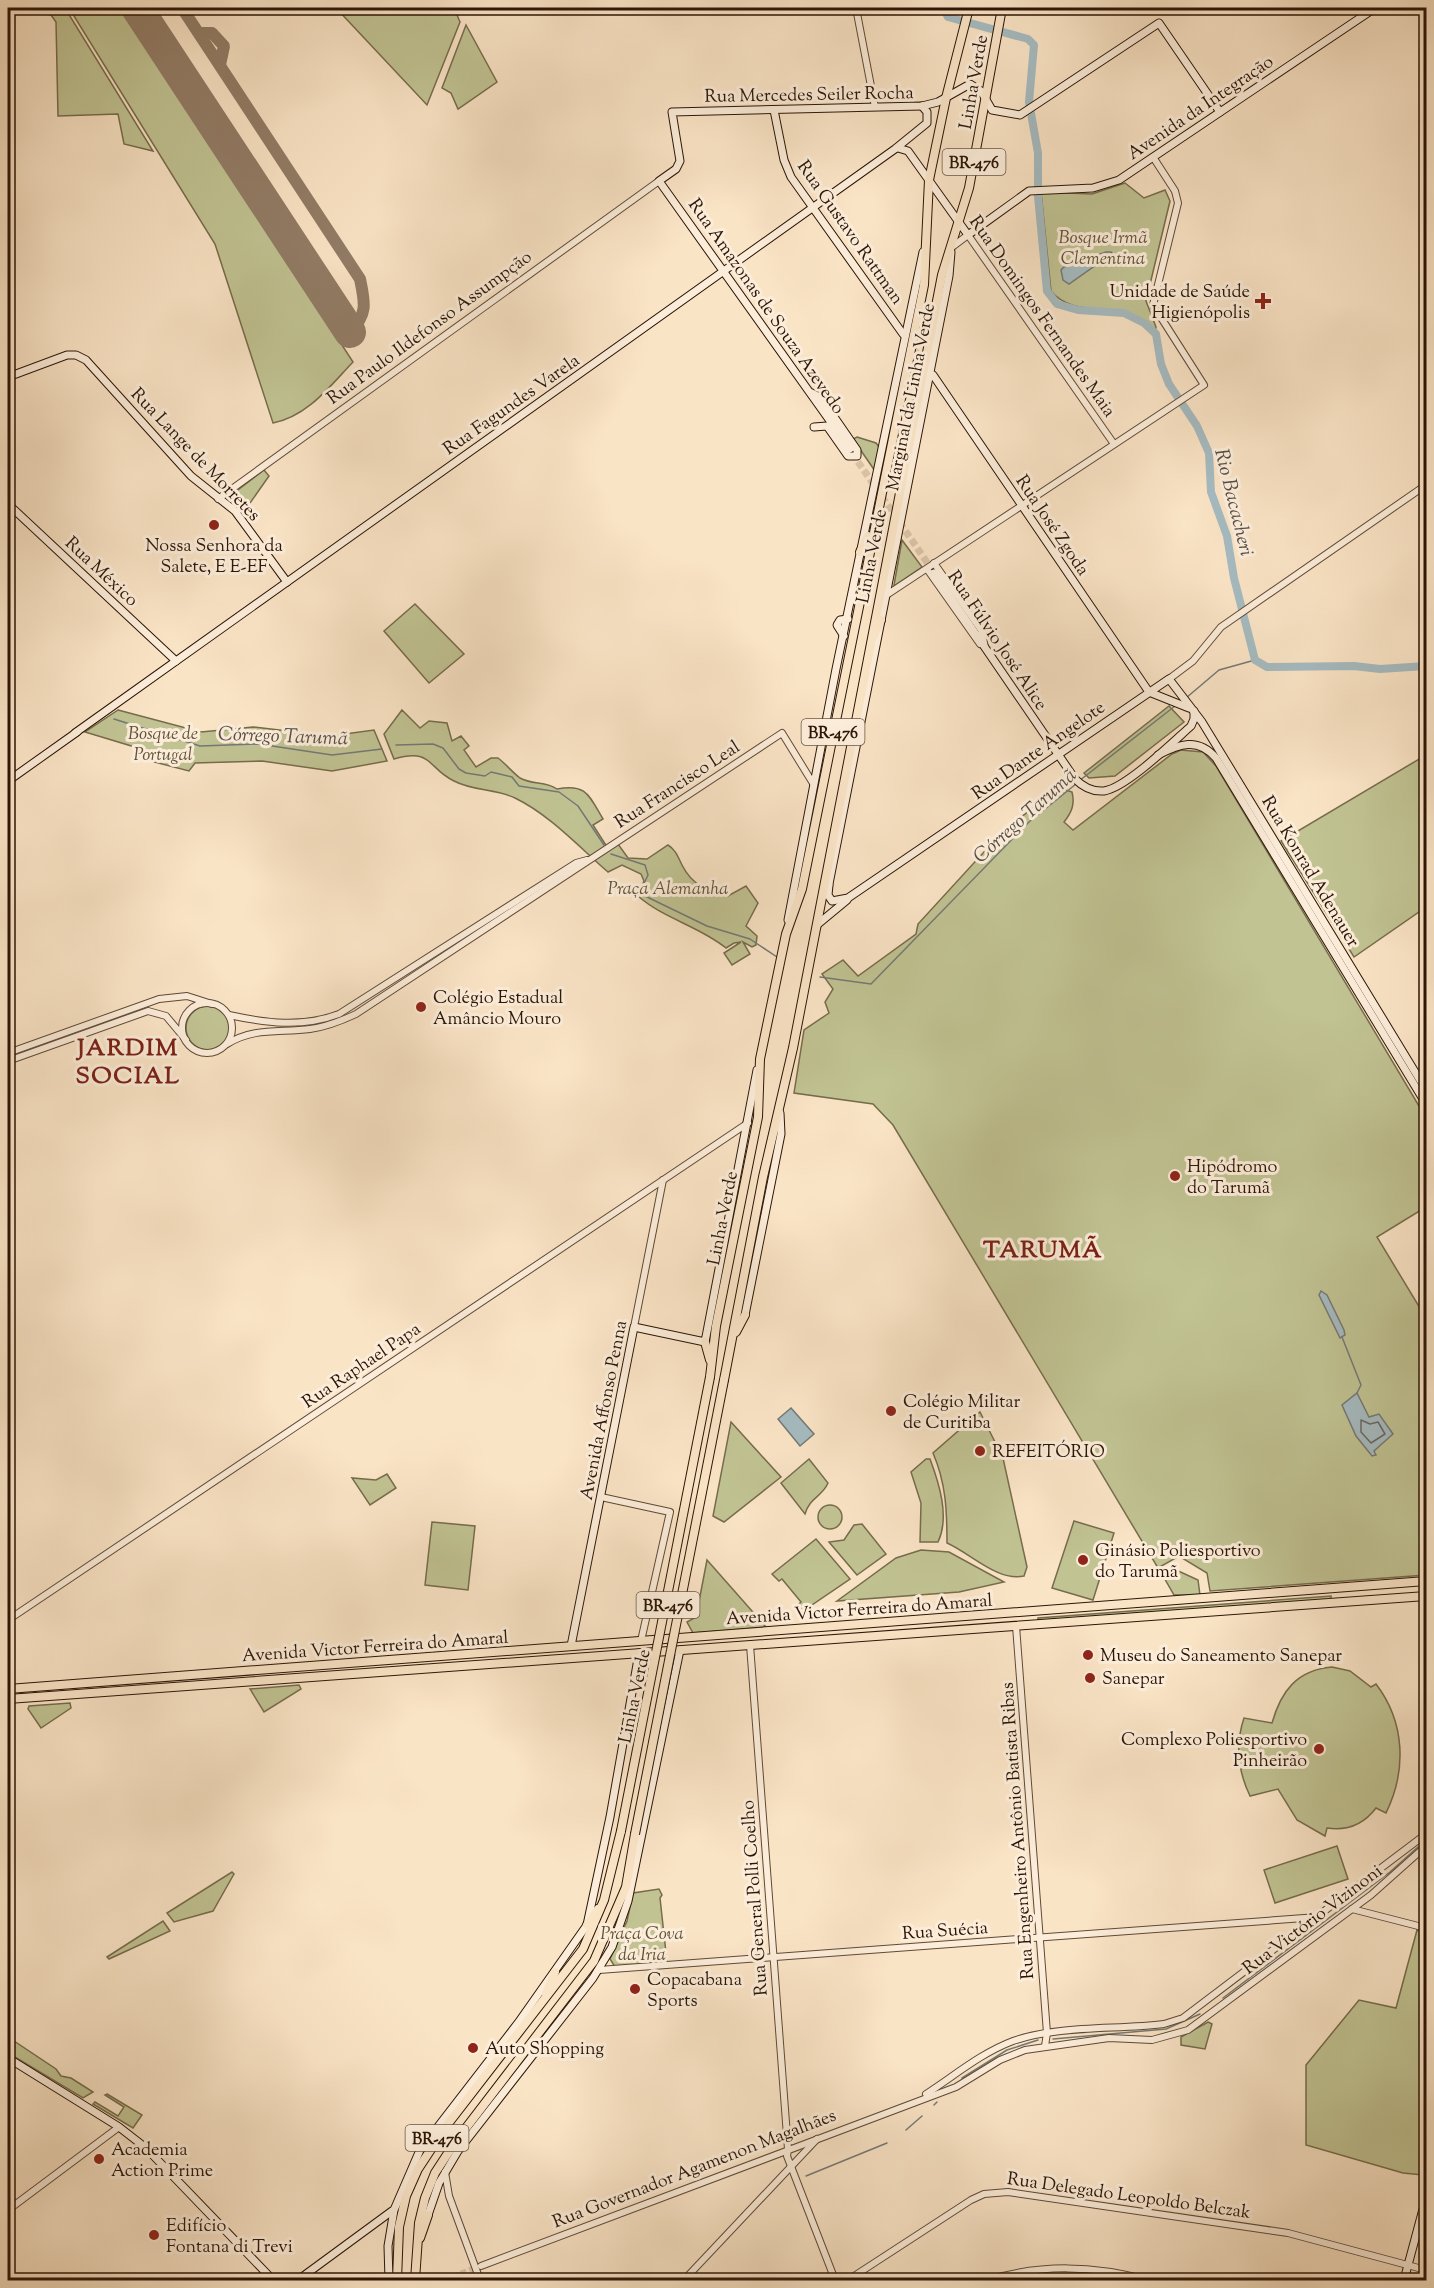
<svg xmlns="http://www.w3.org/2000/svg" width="1434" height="2288" font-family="'Sorts Mill Goudy',serif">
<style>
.green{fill:#c1c393;stroke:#766c4c;stroke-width:1.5}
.water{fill:#a5bbc1;stroke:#747976;stroke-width:1.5}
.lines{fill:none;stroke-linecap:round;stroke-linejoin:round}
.shore{stroke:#686864;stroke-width:1.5}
.stream{stroke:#747976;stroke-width:1.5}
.river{stroke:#a5bbc1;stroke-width:8}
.taxiway{stroke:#927c66;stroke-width:12}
.runway{stroke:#927c66;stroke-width:32}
.tertiary-tunnel{stroke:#dbc5a9;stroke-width:6;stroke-dasharray:6 3;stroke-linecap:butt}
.secondary-tunnel{stroke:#dbc5a9;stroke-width:7;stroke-dasharray:7 3.5;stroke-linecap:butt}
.tertiary-casing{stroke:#5f4936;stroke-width:8}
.secondary-casing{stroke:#2b1506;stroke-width:9}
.trunk-casing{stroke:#2b1506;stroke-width:10}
.tertiary{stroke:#fcedda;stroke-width:6}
.secondary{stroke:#fcedda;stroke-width:7}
.trunk{stroke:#fae4c6;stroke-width:8}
.trunk-bridge-casing{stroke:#2b1506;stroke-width:10;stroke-linecap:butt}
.trunk-bridge{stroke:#fae4c6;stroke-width:8}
.poi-dot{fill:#8f2418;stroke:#fcedda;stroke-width:2}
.labels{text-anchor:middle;stroke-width:6;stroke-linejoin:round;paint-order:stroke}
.shield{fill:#fcedda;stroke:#6a5646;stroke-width:1.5}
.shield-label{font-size:16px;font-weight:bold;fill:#2b1506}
.street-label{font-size:18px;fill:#2b1506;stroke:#fcedda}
.park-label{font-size:18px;font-style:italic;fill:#605237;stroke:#fcedda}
.poi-label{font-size:18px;fill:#2b1506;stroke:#fcedda;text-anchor:start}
.water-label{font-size:20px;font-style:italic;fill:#564f47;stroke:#fcedda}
.district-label{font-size:24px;font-weight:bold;letter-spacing:1.5px;fill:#7a1f14;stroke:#fcedda}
</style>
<rect width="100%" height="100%" fill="#fae4c6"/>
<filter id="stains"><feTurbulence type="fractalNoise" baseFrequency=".00333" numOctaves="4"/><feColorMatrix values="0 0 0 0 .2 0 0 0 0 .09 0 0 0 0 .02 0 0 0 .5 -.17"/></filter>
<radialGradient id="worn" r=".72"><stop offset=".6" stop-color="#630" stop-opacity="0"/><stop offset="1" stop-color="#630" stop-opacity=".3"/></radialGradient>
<g class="green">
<polygon points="40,8 65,8 153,151 124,144 118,114 58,116 56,22 51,15 43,13"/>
<path d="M69,8H123L353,362C330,386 308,416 273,423L215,244Z"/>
<polygon points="336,8 454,8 460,22 427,105"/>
<polygon points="466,25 497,82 458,109 451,93 442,88"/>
<path d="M1125,183L1144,198L1165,190L1170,201L1146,301L1156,327L1155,332C1146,324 1135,315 1122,312C1097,306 1069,313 1051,291L1041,192L1092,194Z"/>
<polygon points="857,437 876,443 879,447 875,471 853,439"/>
<polygon points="264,470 269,476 243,513 230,496"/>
<polygon points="902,540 922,567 894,586 894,585"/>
<polygon points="415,604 464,654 429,683 384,631"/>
<polygon points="1169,706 1184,722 1115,776 1089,778 1084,773"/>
<polygon points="118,710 201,732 253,727 330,736 374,730 387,761 332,771 262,761 195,763 189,771 139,758 141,752 138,748 85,732"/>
<path d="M402,710L420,728L429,721L447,723L452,741L461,736L469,746L464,750L476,767L491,758H498C506,764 513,773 520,778C532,785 546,781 557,789C587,783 589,796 603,819L593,825L609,850L618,844L628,858L647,859L668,845C676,850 678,857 682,865C692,885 707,891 728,896L746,886L758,903L746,926L757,936L756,945L752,947L743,942L750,954L732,965L724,953L741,942L734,943L726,948C699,926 664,919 638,896L644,881L641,874L622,865L608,872C579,847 550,815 515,798C496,789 473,791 454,781C427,768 433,748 394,759L384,734Z"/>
<path d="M1181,750L1203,752L1216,766L1425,1116L1426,1207L1377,1237L1426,1318V1575L1210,1591L1207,1573L1179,1556L1158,1568L893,1125L873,1104L794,1093L804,1030L829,1013L825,1002L833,989L822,974L843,960L858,976L916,934L918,924L1005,829L1060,788L1072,792C1075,804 1072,812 1064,822L1073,830L1172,754Z"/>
<polygon points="1426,755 1426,907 1354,957 1281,841"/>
<circle cx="208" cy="1028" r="22"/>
<path d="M980,1412L1003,1458L1027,1567L1024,1576C998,1582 970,1553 947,1543C947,1511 946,1483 933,1453Z"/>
<polygon points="731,1422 781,1477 724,1522 713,1516"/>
<path d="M809,1459L828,1483C822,1497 810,1497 805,1514L781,1483Z"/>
<path d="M926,1459H930C939,1483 950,1517 938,1542H920L921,1503L911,1472Z"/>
<polygon points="387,1474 396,1488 370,1505 352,1478 376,1480"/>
<circle cx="830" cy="1517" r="12"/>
<polygon points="1074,1521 1114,1533 1093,1600 1052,1588"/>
<polygon points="432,1522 475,1526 468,1590 425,1585"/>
<polygon points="862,1524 886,1554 857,1575 829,1542 844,1540 854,1525"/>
<polygon points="816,1539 850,1579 803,1611 798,1605 801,1602 782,1579 779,1581 772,1574"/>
<polygon points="921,1550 949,1552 1004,1582 959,1592 837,1601 896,1558"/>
<polygon points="707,1560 766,1627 693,1633 687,1622 696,1617"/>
<polygon points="1174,1569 1198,1580 1200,1595 1174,1595 1162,1574"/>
<polygon points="1331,1596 1331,1600 1038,1621 1038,1618"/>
<path d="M1332,1667L1350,1671L1371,1687L1376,1684C1405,1722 1407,1770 1386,1813L1376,1808C1364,1824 1347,1831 1327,1828L1325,1836L1297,1820L1278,1789L1250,1796C1238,1771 1235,1745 1244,1718L1272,1723C1281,1691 1297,1670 1332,1667Z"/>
<polygon points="299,1685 301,1689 264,1712 250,1689"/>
<polygon points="70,1703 71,1708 41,1728 28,1709 29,1706"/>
<polygon points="1337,1846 1348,1879 1275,1903 1264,1870"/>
<polygon points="232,1872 234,1874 213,1911 174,1922 167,1913"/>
<polygon points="659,1889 662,1895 660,1898 667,1962 615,1967 610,1959 627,1921 633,1893"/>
<polygon points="163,1921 170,1931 109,1959 107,1957"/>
<polygon points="1417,1930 1426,1933 1426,2171 1423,2175 1403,2173 1306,2145 1306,2065 1359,2000 1396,2008"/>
<polygon points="1208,2022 1212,2024 1205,2049 1181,2045 1181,2037"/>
<polygon points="8,2037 56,2069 61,2076 71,2078 93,2092 83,2098 8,2053"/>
<polygon points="107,2094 142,2115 133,2128 93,2104 95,2102 118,2116 124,2107 105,2095"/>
</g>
<g class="water">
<polygon points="1106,252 1111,252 1116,258 1099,263 1069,284 1063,280 1061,270 1064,267"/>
<polygon points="1321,1291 1327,1295 1344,1330 1345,1335 1340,1338 1319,1295"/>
<polygon points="1357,1393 1369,1417 1379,1414 1393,1434 1374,1451 1376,1455 1372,1456 1356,1436 1342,1405"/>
<polygon points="791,1408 814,1434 800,1446 778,1419"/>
</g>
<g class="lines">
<polygon class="shore" points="1361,1420 1370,1424 1378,1422 1385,1434 1371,1443 1361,1432"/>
<g class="stream">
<polyline points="1186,698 1219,670 1255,660"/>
<polyline points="114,719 200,746 259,744 332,755 382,749"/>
<polyline points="396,745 433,744 443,748 459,769 466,773 485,776 491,772 512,777 519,786 559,792 578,806 604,845"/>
<polyline points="1079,781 1175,706"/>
<polyline points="611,854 645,865 648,875 641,890 645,896 707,926 750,939 777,957"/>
<polyline points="820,977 871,984 1029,822 1076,784"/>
<polyline points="1342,1337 1361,1385 1357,1393"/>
<polyline points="1223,1998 1390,1872 1418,1847"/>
<polyline points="1053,2039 1166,2029 1200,2014"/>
<polyline points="962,2078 1007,2050 1038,2040"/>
<polyline points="934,2105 937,2102"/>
<polyline points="906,2130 922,2116"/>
<polyline points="806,2176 887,2143"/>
</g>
<polyline class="river" points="943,8 948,17 1028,39 1034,45 1029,102 1038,153 1038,196 1047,291 1057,304 1078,310 1124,313 1144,323 1156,334 1161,364 1169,384 1197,426 1209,453 1211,492 1227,536 1234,578 1255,660 1267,667 1354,666 1380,669 1426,666"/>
<g class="taxiway">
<path d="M182,8L360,279C365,303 368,314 350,332"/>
<polyline points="202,38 203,33 212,33 224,46 220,65"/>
</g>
<polyline class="runway" points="137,8 350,332"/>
<polyline class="tertiary-tunnel" points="444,2280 478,2267"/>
<g class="secondary-tunnel">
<polyline points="903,334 926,366"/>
<polyline points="852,453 933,571"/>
</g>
<g class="tertiary-casing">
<g id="tertiary">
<polyline points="856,8 875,107"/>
<polyline points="952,247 968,235 1114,444"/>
<polyline points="218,499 659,181"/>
<polyline points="934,563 981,630 985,647"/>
<polyline points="927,569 980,644"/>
<polyline points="885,596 1204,385 1153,305 1178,203 1175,191 1153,157"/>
<polyline points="1169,679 1193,661 1221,627 1426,485"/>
<circle cx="207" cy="1028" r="25"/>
<path d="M229,1015C266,1023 302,1028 339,1014L576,863L587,860"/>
<path d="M227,1044C254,1027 280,1033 310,1029C326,1027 341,1021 356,1014L782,733L814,785"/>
<polyline points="8,1053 159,999 187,996 212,1004"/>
<polyline points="8,1061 148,1011 166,1016 186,1040"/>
<polyline points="634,1327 663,1180"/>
<polyline points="601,1497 670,1512 641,1641"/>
<polyline points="8,1620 748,1123"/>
<polyline points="1016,1626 1047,2033 1045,2046"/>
<polyline points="750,1645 788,2149 787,2156 835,2280"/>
<polyline points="1352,1909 1426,1928"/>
<polyline points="599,1970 1318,1917"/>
<path d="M926,2094C954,2076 981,2053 1013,2041C1058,2025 1117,2030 1164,2024L1183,2018L1426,1834"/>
<polyline points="445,2172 449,2196 480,2280"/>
<polyline points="8,2210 119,2127"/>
<polyline points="481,2266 956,2087 1000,2060 1025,2050 1109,2038 1152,2040 1188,2030 1371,1895 1426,1846"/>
<polyline points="684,2280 817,2139"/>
<polyline points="848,2280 971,2200 984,2194 1008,2192 1288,2233 1426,2270"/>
<path d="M987,2280C1042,2264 1093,2265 1148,2280"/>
</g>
</g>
<g class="secondary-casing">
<g id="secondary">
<polyline points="774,110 784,160 791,177 903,334"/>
<polyline points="898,148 908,151 968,235 1029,191 1093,188 1119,180 1375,8"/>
<polyline points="933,375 1149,692"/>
<polyline points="8,377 67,355 76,355 86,360 191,476 235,511 287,582"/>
<polyline points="812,393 821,398 857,450 857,456 848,456 827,426 814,427"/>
<polyline points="850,449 659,181 676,169 680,161 672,112 922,106 938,102 970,84 981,91 992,110 1020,115 1159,23 1220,112"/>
<polyline points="8,504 176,661"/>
<path d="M934,573L1075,779C1083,787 1092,792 1104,791C1126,788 1173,742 1191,726L1194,719V711"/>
<polyline points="844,636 837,625 840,620 848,619"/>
<polyline points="1149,692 1189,708"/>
<polyline points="75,733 895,149 927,123 927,112 922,106"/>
<path d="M1158,755C1179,744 1198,737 1216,758L1426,1104"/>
<polyline points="8,781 77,732"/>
<polyline points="829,885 828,895 832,901 848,898 1169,679 1202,722 1426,1090"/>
<polyline points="828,889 949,276 951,252"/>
<polyline points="788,920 836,669 923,252"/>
<polyline points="818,924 847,900"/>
<polyline points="745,1315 781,1134 780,1113"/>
<polyline points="571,1646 634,1327 705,1342 757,1070"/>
<polyline points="8,2058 119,2127 146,2148 273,2280"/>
<polyline points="428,2215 439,2183 458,2151 593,1978 612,1947 628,1901 680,1650"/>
<polyline points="298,2280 392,2211"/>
<polyline points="389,2280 388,2246 394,2210 420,2150 518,2023 587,1925 610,1817 639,1653"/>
<polyline points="1404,2280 1426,2198"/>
</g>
</g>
<g class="trunk-casing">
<g id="trunk">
<polyline points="860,552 868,536"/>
<polyline points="873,638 881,620"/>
<polyline points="736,1332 745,1315"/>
<polyline points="705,1342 710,1360"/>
<polyline points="710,1377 716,1326 758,1117 760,1059 786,934 802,889 924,285 929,180 946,98 969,8"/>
<polyline points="724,1380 763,1177 793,1048 942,275 969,188 1002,8"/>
<polyline points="8,1689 1426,1581"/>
<polyline points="8,1699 1426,1596"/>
<polyline points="587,1925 598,1909"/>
<polyline points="546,1993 555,1972"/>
<polyline points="420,2238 428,2215"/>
<polyline points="397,2280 399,2227 406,2196 418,2169 447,2125 583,1949 604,1900 621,1831"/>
<polyline points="415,2280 419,2223 425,2198 435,2173 456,2141 594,1961 626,1887 635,1834"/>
</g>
</g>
<use href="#tertiary" class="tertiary"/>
<use href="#secondary" class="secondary"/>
<use href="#trunk" class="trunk"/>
<g class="trunk-bridge-casing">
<g id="trunk-bridge">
<polyline points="621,1831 710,1377"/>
<polyline points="635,1834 724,1380"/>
</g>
</g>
<use href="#trunk-bridge" class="trunk-bridge"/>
</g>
<g class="poi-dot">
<path d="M1260 292h6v6h6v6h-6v6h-6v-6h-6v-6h6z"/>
<circle cx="214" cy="525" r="6"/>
<circle cx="421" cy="1007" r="6"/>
<circle cx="1175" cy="1176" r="6"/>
<circle cx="891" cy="1411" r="6"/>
<circle cx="980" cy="1451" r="6"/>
<circle cx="1083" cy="1560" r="6"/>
<circle cx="1088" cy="1655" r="6"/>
<circle cx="1090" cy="1678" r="6"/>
<circle cx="1319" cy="1749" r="6"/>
<circle cx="635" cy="1989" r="6"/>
<circle cx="473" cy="2048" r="6"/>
<circle cx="99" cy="2159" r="6"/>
<circle cx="154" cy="2235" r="6"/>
</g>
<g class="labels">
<g class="shield">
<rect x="942.5" y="149" width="63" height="26" rx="4.5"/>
<rect x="801.5" y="719" width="63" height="26" rx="4.5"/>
<rect x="636.5" y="1592" width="63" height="26" rx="4.5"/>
<rect x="405.5" y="2125" width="63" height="26" rx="4.5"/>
</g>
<g class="shield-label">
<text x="974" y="168">BR-476</text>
<text x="833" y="738">BR-476</text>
<text x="668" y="1611">BR-476</text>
<text x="437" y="2144">BR-476</text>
</g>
<g class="street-label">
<text transform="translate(973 82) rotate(-80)" y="6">Linha Verde</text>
<text transform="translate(809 94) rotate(-1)" y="6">Rua Mercedes Seiler Rocha</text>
<text transform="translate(1200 107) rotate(-34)" y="6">Avenida da Integração</text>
<text transform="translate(851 232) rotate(55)" y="6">Rua Gustavo Rattman</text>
<text transform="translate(767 306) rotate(55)" y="6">Rua Amazonas de Souza Azevedo</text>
<text transform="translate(1043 316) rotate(55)" y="6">Rua Domingos Fernandes Maia</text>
<text transform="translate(429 327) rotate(-36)" y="6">Rua Paulo Ildefonso Assumpção</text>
<text transform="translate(910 397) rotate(-79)" y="6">Marginal da Linha Verde</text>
<text transform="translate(511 404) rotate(-35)" y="6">Rua Fagundes Varela</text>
<text transform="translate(196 454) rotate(46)" y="6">Rua Lange de Morretes</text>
<text transform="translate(1053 525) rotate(56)" y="6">Rua José Zgoda</text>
<text transform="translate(871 556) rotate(-79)" y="6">Linha Verde</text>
<text transform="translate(102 571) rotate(43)" y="6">Rua México</text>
<text transform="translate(998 640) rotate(56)" y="6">Rua Fúlvio José Alice</text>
<text transform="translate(1038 750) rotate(-35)" y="6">Rua Dante Angelote</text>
<text transform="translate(677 784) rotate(-33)" y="6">Rua Francisco Leal</text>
<text transform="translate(1311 871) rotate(59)" y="6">Rua Konrad Adenauer</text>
<text transform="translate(722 1218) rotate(-79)" y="6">Linha Verde</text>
<text transform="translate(361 1365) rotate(-34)" y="6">Rua Raphael Papa</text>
<text transform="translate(603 1410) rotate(-79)" y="6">Avenida Affonso Penna</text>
<text transform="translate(859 1609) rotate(-4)" y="6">Avenida Victor Ferreira do Amaral</text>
<text transform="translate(375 1646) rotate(-4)" y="6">Avenida Victor Ferreira do Amaral</text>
<text transform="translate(634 1696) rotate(-78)" y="6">Linha Verde</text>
<text transform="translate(1017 1831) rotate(-94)" y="6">Rua Engenheiro Antônio Batista Ribas</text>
<text transform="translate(754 1898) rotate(-94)" y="6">Rua General Polli Coelho</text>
<text transform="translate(1312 1919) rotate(-37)" y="6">Rua Victório Vizinoni</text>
<text transform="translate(945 1930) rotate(-4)" y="6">Rua Suécia</text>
<text transform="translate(694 2168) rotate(-21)" y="6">Rua Governador Agamenon Magalhães</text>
<text transform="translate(1129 2195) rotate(8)" y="6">Rua Delegado Leopoldo Belczak</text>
</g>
<g class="park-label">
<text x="1103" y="243">Bosque Irmã<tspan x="1103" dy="21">Clementina</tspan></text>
<text x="163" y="739">Bosque de<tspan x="163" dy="21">Portugal</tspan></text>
<text x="668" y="894">Praça Alemanha</text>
<text x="642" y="1939">Praça Cova<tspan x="642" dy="21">da Iria</tspan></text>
</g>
<g class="poi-label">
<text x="1250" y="297" text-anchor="end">Unidade de Saúde<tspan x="1250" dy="21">Higienópolis</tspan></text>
<text x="214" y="551" text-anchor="middle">Nossa Senhora da<tspan x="214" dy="21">Salete, E E-EF</tspan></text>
<text x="433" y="1003">Colégio Estadual<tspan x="433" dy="21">Amâncio Mouro</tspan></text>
<text x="1187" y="1172">Hipódromo<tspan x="1187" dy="21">do Tarumã</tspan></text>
<text x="903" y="1407">Colégio Militar<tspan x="903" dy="21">de Curitiba</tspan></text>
<text x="992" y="1457">REFEITÓRIO</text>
<text x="1095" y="1556">Ginásio Poliesportivo<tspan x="1095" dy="21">do Tarumã</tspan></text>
<text x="1100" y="1661">Museu do Saneamento Sanepar</text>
<text x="1102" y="1684">Sanepar</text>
<text x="1307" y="1745" text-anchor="end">Complexo Poliesportivo<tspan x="1307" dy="21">Pinheirão</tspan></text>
<text x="647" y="1985">Copacabana<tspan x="647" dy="21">Sports</tspan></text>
<text x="485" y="2054">Auto Shopping</text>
<text x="111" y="2155">Academia<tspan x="111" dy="21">Action Prime</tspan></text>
<text x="166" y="2231">Edifício<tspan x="166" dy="21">Fontana di Trevi</tspan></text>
</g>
<g class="water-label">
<text transform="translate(1235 502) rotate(76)" y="7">Rio Bacacheri</text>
<text transform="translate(283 735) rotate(2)" y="7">Córrego Tarumã</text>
<text transform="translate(1024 815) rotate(-42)" y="7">Córrego Tarumã</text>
</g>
<g class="district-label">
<text x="128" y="1055">JARDIM<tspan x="128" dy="28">SOCIAL</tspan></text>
<text x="1043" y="1257">TARUMÃ</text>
</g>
</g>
<rect width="1434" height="2288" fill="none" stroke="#fae4c6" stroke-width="30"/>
<rect x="9" y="9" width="1416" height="2270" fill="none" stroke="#2b1506" stroke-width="3"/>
<rect x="15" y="15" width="1404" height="2258" fill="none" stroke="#2b1506" stroke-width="1.5"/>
<rect width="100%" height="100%" filter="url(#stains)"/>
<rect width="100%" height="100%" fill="url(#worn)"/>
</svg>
